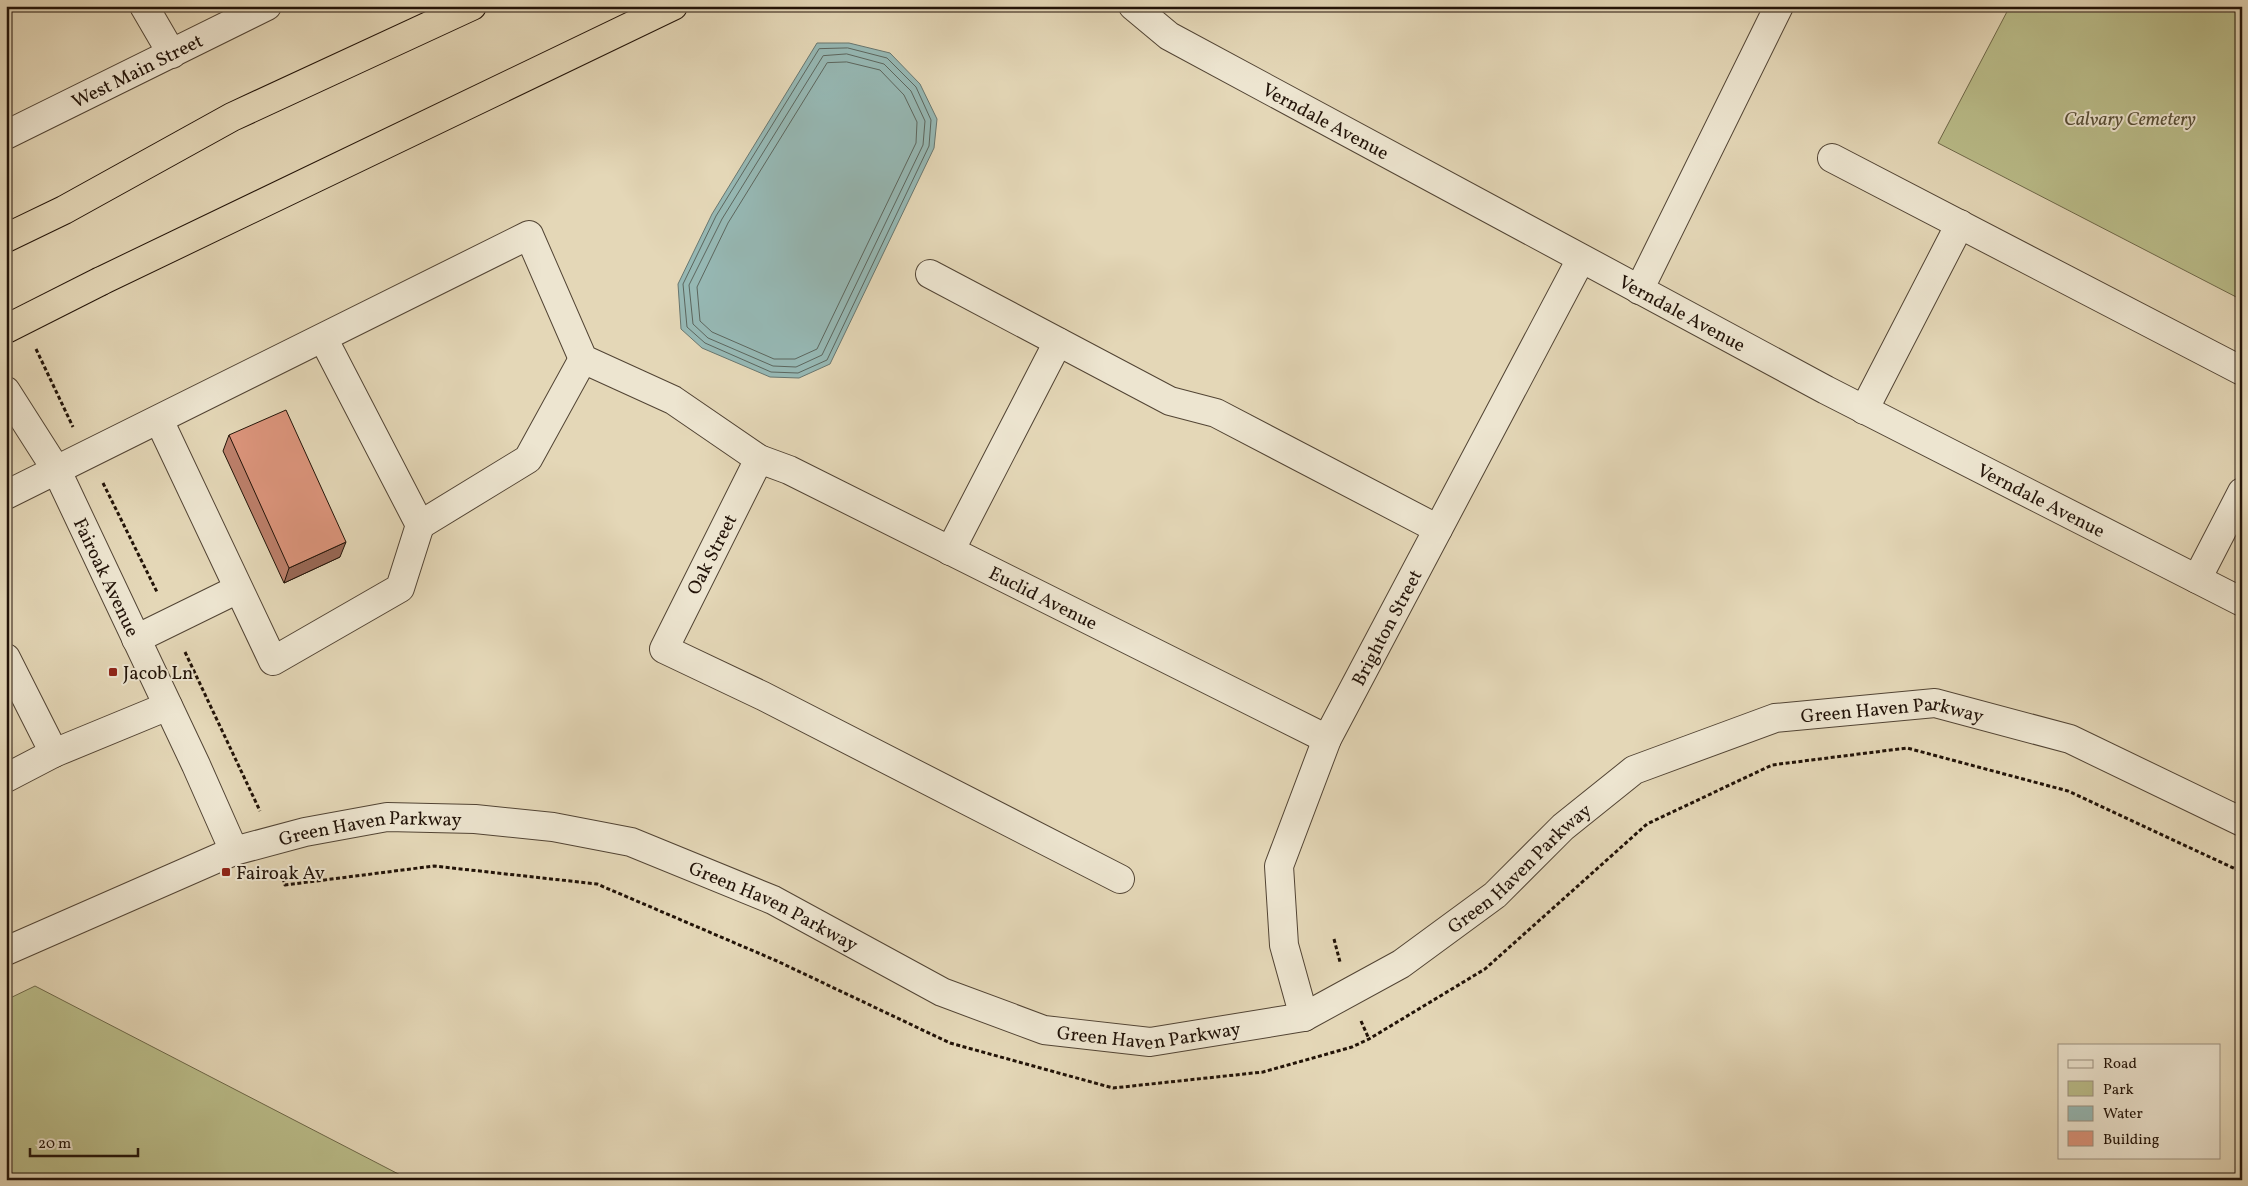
<svg xmlns="http://www.w3.org/2000/svg" width="2248" height="1186" font-family="Vollkorn,serif">
<style>
.green{fill:#babd8a;stroke:#6e6849}
.water{fill:#96b8b4;stroke:#68766f}
.lines{fill:none;stroke-linecap:round;stroke-linejoin:round}
.shore{stroke:#5c665e;stroke-width:1}
.minor-casing{stroke:#524434;stroke-width:30}
.highway-casing{stroke:#221308;stroke-width:30}
.path{stroke:#221308;stroke-width:3;stroke-dasharray:4 2.5;stroke-linecap:butt}
.minor{stroke:#ede5d0;stroke-width:28}
.highway{stroke:#e4d7b7;stroke-width:28}
.highway-bridge-casing{stroke:#221308;stroke-width:30;stroke-linecap:butt}
.highway-bridge{stroke:#e4d7b7;stroke-width:28}
.wall{fill:#bc7f6a;stroke:#221308}
.shaded-wall{fill:#996856;stroke:#221308}
.building{fill:#db947b;stroke:#221308}
.poi-dot{fill:#8f2418;stroke:#ede5d0;stroke-width:2}
.labels{text-anchor:middle;stroke-width:4;stroke-linejoin:round;paint-order:stroke}
.street-label{font-size:19px;fill:#221308;stroke:#ede5d0}
.park-label{font-size:19px;font-style:italic;fill:#574e36;stroke:#ede5d0}
.poi-label{font-size:19px;fill:#221308;stroke:#ede5d0;text-anchor:start}
</style>
<rect width="100%" height="100%" fill="#e4d7b7"/>
<filter id="stains"><feTurbulence type="fractalNoise" baseFrequency=".004" numOctaves="4"/><feColorMatrix values="0 0 0 0 .2 0 0 0 0 .09 0 0 0 0 .02 0 0 0 .5 -.17"/></filter>
<radialGradient id="worn" r=".72"><stop offset=".6" stop-color="#630" stop-opacity="0"/><stop offset="1" stop-color="#630" stop-opacity=".3"/></radialGradient>
<g class="green">
<polygon points="2010,6 2242,6 2242,300 1938,143"/>
<polygon points="35,986 410,1180 6,1180 6,1000"/>
</g>
<polygon class="water" points="817,43 849,43 890,53 920,84 937,119 934,148 830,364 799,378 770,377 702,348 681,329 678,284 712,214"/>
<g class="lines">
<g class="shore">
<polygon points="848,48 887,58 916,87 931,120 929,146 827,360 798,373 771,372 705,343 687,327 683,284 716,216 819,49"/>
<polygon points="847,54 884,64 911,91 925,121 923,145 822,355 796,367 773,366 708,338 693,324 689,285 722,219 823,56"/>
<polygon points="847,62 880,70 904,95 917,122 916,143 817,349 795,359 774,359 712,332 700,321 697,287 728,223 827,63"/>
</g>
<g class="minor-casing">
<g id="minor">
<polyline points="144,6 172,54"/>
<path id="s1" d="M1133,6L1169,36L1826,390L2242,602"/>
<path id="s2" d="M6,135L267,6"/>
<polyline points="1832,158 2242,371"/>
<polyline points="930,274 1170,401 1216,413 1438,529"/>
<polyline points="1639,290 1779,6"/>
<path id="s3" d="M6,391L57,471L196,765L234,851"/>
<polyline points="1864,410 1960,224"/>
<polyline points="159,420 273,661 400,588 420,525 323,338"/>
<polyline points="759,459 664,649 763,696 1120,879"/>
<path id="s4" d="M6,495L529,235L583,359L673,400L759,459L789,470L1327,739"/>
<polyline points="420,525 528,459 583,359"/>
<polyline points="950,551 1058,342"/>
<polyline points="2197,579 2242,492"/>
<polyline points="136,639 238,589"/>
<polyline points="6,658 54,753"/>
<polyline points="6,778 54,753 168,706"/>
<path id="s5" d="M6,951L234,851L305,832L387,817L475,819L553,827L631,842L773,900L942,992L1044,1030L1150,1042L1304,1017L1401,964L1495,895L1563,827L1634,770L1775,718L1935,703L2070,739L2242,822"/>
<path id="s6" d="M1304,1017L1284,945L1279,866L1327,739L1581,259"/>
</g>
</g>
<g class="highway-casing">
<g id="highway">
<polyline points="6,238 64,210 232,117 472,6"/>
<polyline points="101,281 673,6"/>
</g>
</g>
<g class="path">
<polyline points="36,349 73,427"/>
<polyline points="103,483 157,592"/>
<polyline points="185,652 260,811"/>
<polyline points="281,872 285,885 434,866 597,884 777,961 950,1043 1113,1088 1263,1072 1352,1047 1369,1039 1485,969 1647,824 1772,765 1907,748 2068,791 2242,872"/>
<polyline points="1334,939 1340,962"/>
<polyline points="1361,1021 1369,1039"/>
</g>
<use href="#minor" class="minor"/>
<use href="#highway" class="highway"/>
<g class="highway-bridge-casing">
<polyline id="highway-bridge" points="6,329 101,281"/>
</g>
<use href="#highway-bridge" class="highway-bridge"/>
</g>
<polygon class="wall" points="229,435 340,557 284,583 223,451"/>
<polygon class="shaded-wall" points="346,542 340,557 284,583 289,568"/>
<polygon class="building" points="286,410 346,542 289,568 229,435"/>
<g class="poi-dot">
<rect x="108" y="667" width="10" height="10" rx="2.5"/>
<rect x="221" y="867" width="10" height="10" rx="2.5"/>
</g>
<g class="labels">
<g class="street-label">
<text dy="7" stroke="none"><textPath href="#s2" startOffset="146">West Main Street</textPath></text>
<text dy="7" stroke="none"><textPath href="#s1" startOffset="225">Verndale Avenue</textPath></text>
<text dy="7" stroke="none"><textPath href="#s1" startOffset="630">Verndale Avenue</textPath></text>
<text dy="7" stroke="none"><textPath href="#s1" startOffset="1035">Verndale Avenue</textPath></text>
<text transform="translate(711 554) rotate(-63)" y="7">Oak Street</text>
<text dy="7" stroke="none"><textPath href="#s3" startOffset="212">Fairoak Avenue</textPath></text>
<text dy="7" stroke="none"><textPath href="#s4" startOffset="1239">Euclid Avenue</textPath></text>
<text dy="7" stroke="none"><textPath href="#s6" startOffset="416">Brighton Street</textPath></text>
<text dy="7" stroke="none"><textPath href="#s5" startOffset="2052">Green Haven Parkway</textPath></text>
<text dy="7" stroke="none"><textPath href="#s5" startOffset="388">Green Haven Parkway</textPath></text>
<text dy="7" stroke="none"><textPath href="#s5" startOffset="1632">Green Haven Parkway</textPath></text>
<text dy="7" stroke="none"><textPath href="#s5" startOffset="808">Green Haven Parkway</textPath></text>
<text dy="7" stroke="none"><textPath href="#s5" startOffset="1212">Green Haven Parkway</textPath></text>
</g>
<g class="park-label">
<text x="2130" y="125">Calvary Cemetery</text>
</g>
<g class="poi-label">
<text x="123" y="679">Jacob Ln</text>
<text x="236" y="879">Fairoak Av</text>
</g>
</g>
<rect width="2248" height="1186" fill="none" stroke="#e4d7b7" stroke-width="25"/>
<rect x="8" y="8" width="2233" height="1171" fill="none" stroke="#221308" stroke-width="2.5"/>
<rect x="12" y="12" width="2223" height="1161" fill="none" stroke="#221308"/>
<rect x="2058" y="1044" width="162" height="115" fill="#ede5d0" stroke="#9c9180"/>
<rect x="2068" y="1060" width="25" height="8" fill="#ede5d0" stroke="#9c9180"/>
<text x="2103" y="1068" font-size="15" fill="#221308">Road</text>
<rect x="2068" y="1081" width="25" height="15" fill="#babd8a" stroke="#9c9180"/>
<text x="2103" y="1094" font-size="15" fill="#221308">Park</text>
<rect x="2068" y="1106" width="25" height="15" fill="#96b8b4" stroke="#9c9180"/>
<text x="2103" y="1118" font-size="15" fill="#221308">Water</text>
<rect x="2068" y="1131" width="25" height="15" fill="#db947b" stroke="#9c9180"/>
<text x="2103" y="1144" font-size="15" fill="#221308">Building</text>
<path d="M30 1148v8h108v-8" fill="none" stroke="#221308" stroke-width="2.5"/>
<text x="38" y="1148" font-size="15" fill="#221308" stroke="#ede5d0" stroke-width="4" paint-order="stroke">20 m</text>
<rect width="100%" height="100%" filter="url(#stains)"/>
<rect width="100%" height="100%" fill="url(#worn)"/>
</svg>
